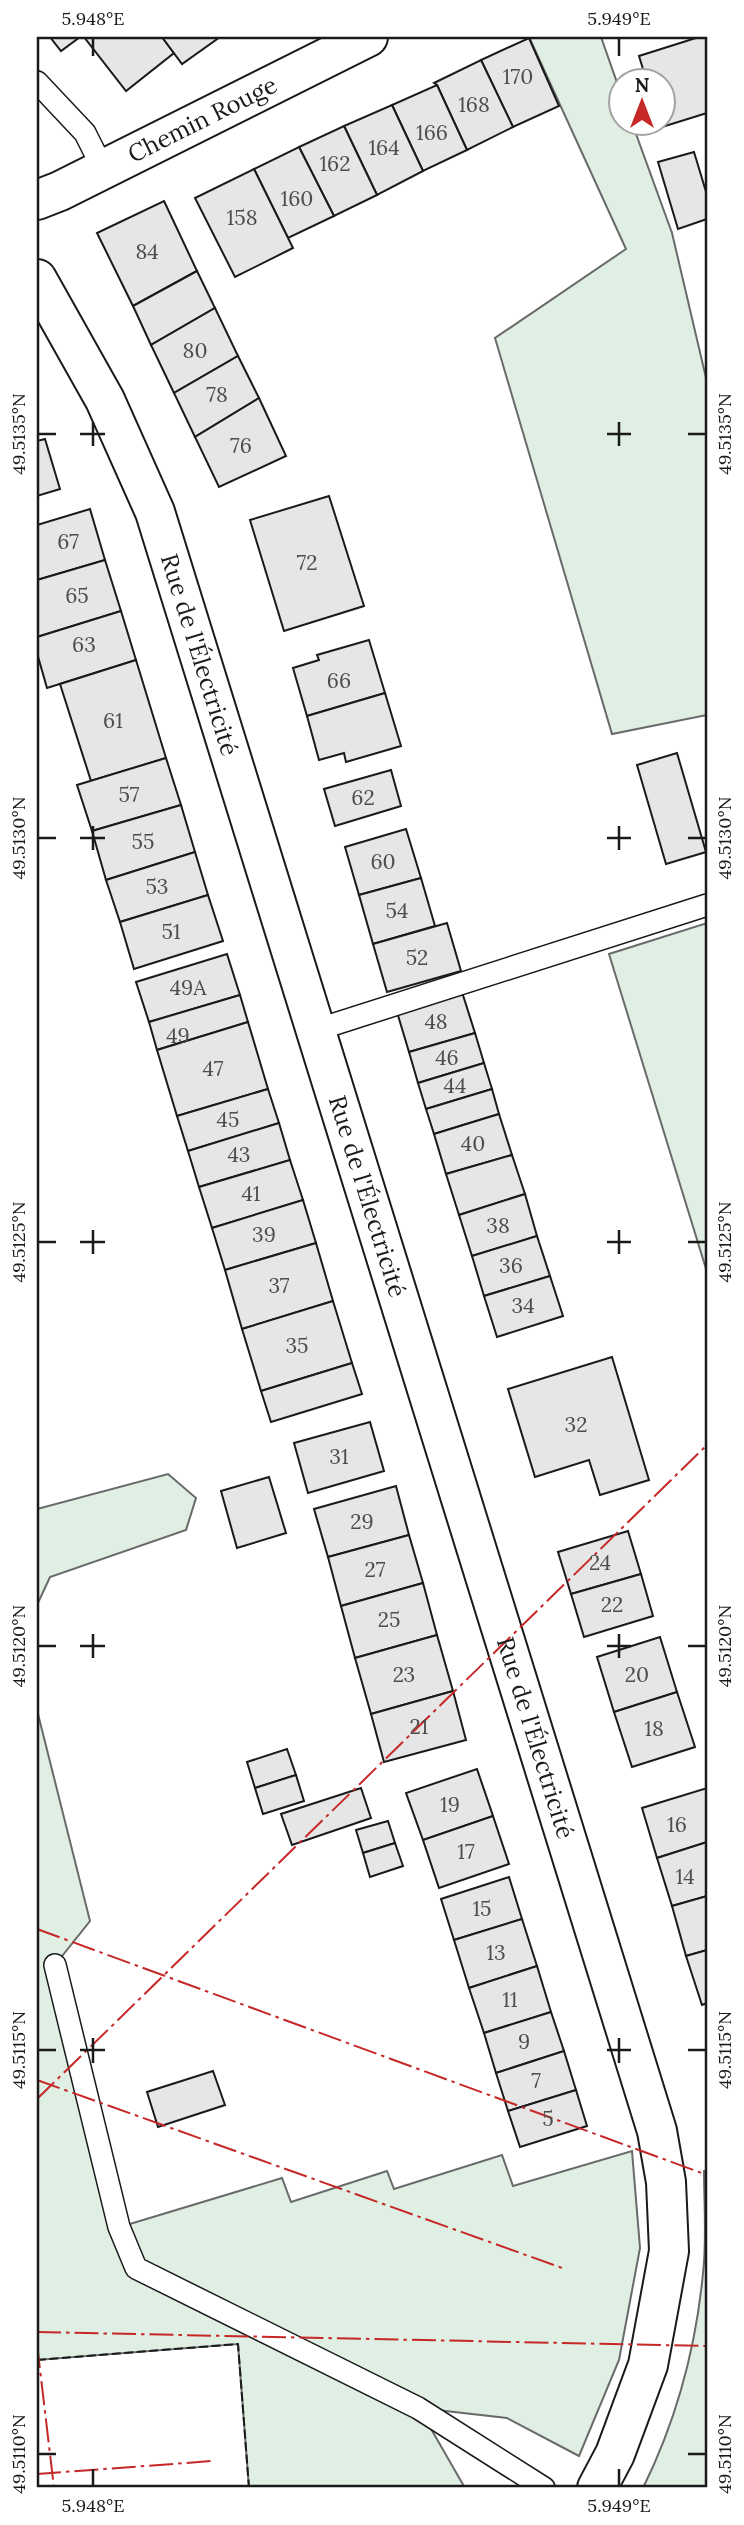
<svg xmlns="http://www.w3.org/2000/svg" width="744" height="2525" font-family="Lora,serif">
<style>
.green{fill:#e0efe3;stroke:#6a6a6a;stroke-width:2}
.building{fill:#e6e6e6;stroke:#1a1a1a;stroke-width:2}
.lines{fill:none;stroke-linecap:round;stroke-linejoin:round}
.lane-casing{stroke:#1a1a1a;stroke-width:24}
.street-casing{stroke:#1a1a1a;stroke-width:42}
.secondary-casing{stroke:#1a1a1a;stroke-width:42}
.lane{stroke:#fff;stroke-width:21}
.street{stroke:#fff;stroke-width:38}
.secondary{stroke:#fff;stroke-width:38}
.fence{stroke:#1a1a1a;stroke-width:2;stroke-dasharray:9 3.5;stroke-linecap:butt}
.power{stroke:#c62828;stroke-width:2;stroke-dasharray:24 5 3.5 5;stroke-linecap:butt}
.ticks{fill:none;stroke:#1a1a1a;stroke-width:2.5}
.labels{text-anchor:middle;stroke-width:5;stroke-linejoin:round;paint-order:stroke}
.number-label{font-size:21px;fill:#4d4d4d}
.street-label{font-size:24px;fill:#1a1a1a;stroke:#fff}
.neatline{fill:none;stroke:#1a1a1a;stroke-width:2.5}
.ticks-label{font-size:18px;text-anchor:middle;fill:#1a1a1a}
</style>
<rect width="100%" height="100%" fill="#fff"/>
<g class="green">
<polygon points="529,37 601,37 621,94 622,122 632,123 672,233 707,382 707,715 612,734 495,338 626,249"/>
<polygon points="707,923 707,1272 609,954"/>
<polygon points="168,1474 196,1498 186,1530 50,1577 37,1605 37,1509"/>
<polygon points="37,1710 90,1921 55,1965 120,2227 282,2178 291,2202 387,2171 394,2189 502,2155 513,2186 632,2151 640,2248 619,2360 579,2456 507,2418 419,2408 465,2488 249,2488 238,2344 37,2360"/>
<path d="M704,2171H707V2488H643C676,2421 696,2347 703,2273C707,2239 704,2204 704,2171Z"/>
</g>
<g class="building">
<polygon points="50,37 80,37 61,51"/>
<polygon points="84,37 162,37 174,53 126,91"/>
<polygon points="162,37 220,37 182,64"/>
<polygon points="699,37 707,37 707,113 646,132 643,122 664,122 664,80 642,80 646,79 639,56"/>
<polygon points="529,38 559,106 513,127 481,60"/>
<polygon points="481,60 513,127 467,150 437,85 434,83"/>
<polygon points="437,85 467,150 423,171 392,105"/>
<polygon points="392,105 423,171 377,195 344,126"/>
<polygon points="344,126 377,195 334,216 299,147"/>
<polygon points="299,147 334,216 288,238 254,169"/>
<polygon points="694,152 707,195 707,219 678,229 658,162"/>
<polygon points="254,169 293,248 235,277 195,198"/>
<polygon points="164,201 197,271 133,306 97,233"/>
<polygon points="197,271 215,308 151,345 133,306"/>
<polygon points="215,308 238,356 174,393 151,345"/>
<polygon points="238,356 259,398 195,437 174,393"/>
<polygon points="259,398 286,456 219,487 195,437"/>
<polygon points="45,439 60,489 37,496 37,441"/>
<polygon points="329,496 364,606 284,631 250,520"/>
<polygon points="90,509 105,560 37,580 37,525"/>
<polygon points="105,560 121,611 37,637 37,580"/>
<polygon points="121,611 136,660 47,688 37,653 37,637"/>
<polygon points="369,640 385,693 307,716 293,668 319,660 317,655"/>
<polygon points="136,660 166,758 91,781 60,684"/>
<polygon points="385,693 401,746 346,762 344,753 319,760 307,716"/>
<polygon points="677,753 706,852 666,864 637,765"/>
<polygon points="166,758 181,805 92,831 77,785"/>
<polygon points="391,770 401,806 335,826 324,789"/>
<polygon points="181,805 195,852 106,880 92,831"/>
<polygon points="406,829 421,878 359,895 345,847"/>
<polygon points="195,852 208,895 120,922 106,880"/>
<polygon points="421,878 435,926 373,944 359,895"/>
<polygon points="208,895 223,941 134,969 120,922"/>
<polygon points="447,923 461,971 387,992 373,944"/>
<polygon points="227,954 240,995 149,1022 136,982"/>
<polygon points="462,992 475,1033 409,1052 397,1012"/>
<polygon points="240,995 248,1022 157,1050 149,1022"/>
<polygon points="248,1022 268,1089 177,1116 157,1050"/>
<polygon points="475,1033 484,1063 418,1083 409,1052"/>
<polygon points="484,1063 492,1089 426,1109 418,1083"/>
<polygon points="268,1089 279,1123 188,1151 177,1116"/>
<polygon points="492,1089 499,1114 434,1134 426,1109"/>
<polygon points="499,1114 512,1155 446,1174 434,1134"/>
<polygon points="279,1123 290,1160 199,1187 188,1151"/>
<polygon points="512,1155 525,1194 459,1215 446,1174"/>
<polygon points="290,1160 303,1200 212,1228 199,1187"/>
<polygon points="525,1194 537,1236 472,1256 459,1215"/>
<polygon points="303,1200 316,1243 225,1270 212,1228"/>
<polygon points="537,1236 550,1276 484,1296 472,1256"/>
<polygon points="316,1243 333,1301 242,1329 225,1270"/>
<polygon points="550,1276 563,1316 497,1337 484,1296"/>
<polygon points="333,1301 352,1363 261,1391 242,1329"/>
<polygon points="612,1357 649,1480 600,1495 589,1460 535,1477 508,1389"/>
<polygon points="352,1363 362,1394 271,1422 261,1391"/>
<polygon points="370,1422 384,1471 308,1493 294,1443"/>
<polygon points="269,1477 286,1533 237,1548 221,1491"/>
<polygon points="396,1486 409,1535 328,1557 314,1509"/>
<polygon points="628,1531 641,1574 571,1594 558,1552"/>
<polygon points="409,1535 423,1583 341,1606 328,1557"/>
<polygon points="641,1574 653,1616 584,1637 571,1594"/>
<polygon points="423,1583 437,1635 355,1658 341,1606"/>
<polygon points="437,1635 453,1691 371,1714 355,1658"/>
<polygon points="660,1637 677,1692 614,1712 597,1657"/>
<polygon points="453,1691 466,1740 384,1762 371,1714"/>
<polygon points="677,1692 695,1747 632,1767 614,1712"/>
<polygon points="287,1749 296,1775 255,1788 247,1762"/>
<polygon points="477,1769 493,1816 423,1840 406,1793"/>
<polygon points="296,1775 304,1801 263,1814 255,1788"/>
<polygon points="361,1788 371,1818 292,1845 281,1814"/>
<polygon points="707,1788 707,1842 657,1858 642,1808"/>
<polygon points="493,1816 509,1864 439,1888 423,1840"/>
<polygon points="388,1821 395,1843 363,1853 356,1830"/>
<polygon points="707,1842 707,1896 672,1906 657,1858"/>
<polygon points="395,1843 403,1866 370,1877 363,1853"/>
<polygon points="509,1877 522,1919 454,1940 441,1899"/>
<polygon points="707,1896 707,1950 686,1956 672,1906"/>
<polygon points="522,1919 537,1966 469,1988 454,1940"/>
<polygon points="707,1950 707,2003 702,2005 686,1956"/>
<polygon points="537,1966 551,2012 484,2033 469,1988"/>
<polygon points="551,2012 564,2051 496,2073 484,2033"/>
<polygon points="564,2051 576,2090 508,2111 496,2073"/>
<polygon points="213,2071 225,2105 158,2127 147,2092"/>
<polygon points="576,2090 587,2126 520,2147 508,2111"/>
</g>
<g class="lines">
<g class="lane-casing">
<g id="lane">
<polyline points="37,82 85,133 103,169"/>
<polyline points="316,1030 707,905"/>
<polyline points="55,1965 119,2227 136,2268 418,2408 544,2488"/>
</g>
</g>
<g class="street-casing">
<g id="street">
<path id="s1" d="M37,200L60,191L368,37"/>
</g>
</g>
<g class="secondary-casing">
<g id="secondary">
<path id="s2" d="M37,279L105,400L155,512L657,2131L666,2182L669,2251L648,2365L615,2454L597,2488"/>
</g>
</g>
<use href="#lane" class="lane"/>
<use href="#street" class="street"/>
<use href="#secondary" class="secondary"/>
<polyline class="fence" points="37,2360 238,2344 249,2488"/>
<g class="power">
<polyline points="37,1929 707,2175"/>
<polyline points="37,2080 565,2269"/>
<polyline points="37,2099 707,1445"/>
<polyline points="37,2332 707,2346"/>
<polyline points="37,2344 54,2488"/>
<polyline points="37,2474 212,2461"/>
</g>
</g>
<path class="ticks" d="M93,38V56M619,38V56M93,422V446M619,422V446M38,434H56M80,434H105M607,434H631M688,434H706M93,826V850M619,826V850M38,838H56M80,838H105M607,838H631M688,838H706M93,1230V1254M619,1230V1254M38,1242H56M80,1242H105M607,1242H631M688,1242H706M93,1634V1658M619,1634V1658M38,1646H56M80,1646H105M607,1646H631M688,1646H706M93,2038V2063M619,2038V2063M38,2050H56M80,2050H105M607,2050H631M688,2050H706M38,2454H56M688,2454H706M93,2469V2486M619,2469V2486"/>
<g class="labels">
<g class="number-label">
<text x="518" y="84">170</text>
<text x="474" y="112">168</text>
<text x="432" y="140">166</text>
<text x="384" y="155">164</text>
<text x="335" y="171">162</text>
<text x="297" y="206">160</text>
<text x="242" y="225">158</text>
<text x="147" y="259">84</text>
<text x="195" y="358">80</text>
<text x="217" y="402">78</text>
<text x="241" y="453">76</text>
<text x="68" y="549">67</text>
<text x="307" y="570">72</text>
<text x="77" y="603">65</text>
<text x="84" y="652">63</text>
<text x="339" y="688">66</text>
<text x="113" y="728">61</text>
<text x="129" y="802">57</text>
<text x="363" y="805">62</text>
<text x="143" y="849">55</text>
<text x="383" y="869">60</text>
<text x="157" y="894">53</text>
<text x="397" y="918">54</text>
<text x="171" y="939">51</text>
<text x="417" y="965">52</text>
<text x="188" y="995">49A</text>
<text x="436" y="1029">48</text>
<text x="178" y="1043">49</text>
<text x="447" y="1065">46</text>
<text x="213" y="1076">47</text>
<text x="455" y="1093">44</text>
<text x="228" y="1127">45</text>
<text x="473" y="1151">40</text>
<text x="239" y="1162">43</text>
<text x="251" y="1201">41</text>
<text x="498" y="1233">38</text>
<text x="264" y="1242">39</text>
<text x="511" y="1273">36</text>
<text x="279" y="1293">37</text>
<text x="523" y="1313">34</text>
<text x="297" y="1353">35</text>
<text x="576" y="1432">32</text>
<text x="339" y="1464">31</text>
<text x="362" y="1529">29</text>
<text x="600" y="1570">24</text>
<text x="375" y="1577">27</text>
<text x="612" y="1612">22</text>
<text x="389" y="1627">25</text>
<text x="404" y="1682">23</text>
<text x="637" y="1682">20</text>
<text x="419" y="1734">21</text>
<text x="654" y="1736">18</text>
<text x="450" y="1812">19</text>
<text x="677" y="1832">16</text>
<text x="466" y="1859">17</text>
<text x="685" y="1884">14</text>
<text x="482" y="1916">15</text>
<text x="496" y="1960">13</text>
<text x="510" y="2007">11</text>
<text x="524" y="2049">9</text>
<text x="536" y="2088">7</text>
<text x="548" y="2126">5</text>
</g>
<g class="street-label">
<text dy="8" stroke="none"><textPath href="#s1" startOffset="184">Chemin Rouge</textPath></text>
<text dy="8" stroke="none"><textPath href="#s2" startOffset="411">Rue de l'Électricité</textPath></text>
<text dy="8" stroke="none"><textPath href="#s2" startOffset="978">Rue de l'Électricité</textPath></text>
<text dy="8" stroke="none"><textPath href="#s2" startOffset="1545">Rue de l'Électricité</textPath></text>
</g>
</g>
<rect width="744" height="2525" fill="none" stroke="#ffffff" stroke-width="77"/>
<g transform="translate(642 102)"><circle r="33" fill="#ffffff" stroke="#a3a3a3" stroke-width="2"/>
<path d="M0-5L12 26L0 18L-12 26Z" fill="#c62828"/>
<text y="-10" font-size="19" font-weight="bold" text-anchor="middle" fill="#1a1a1a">N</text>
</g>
<rect x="38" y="38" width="668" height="2448" class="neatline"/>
<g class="ticks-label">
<text x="93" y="25">5.948°E</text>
<text x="619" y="25">5.949°E</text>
<text transform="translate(19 434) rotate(-90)" y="6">49.5135°N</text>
<text transform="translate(725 434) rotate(-90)" y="6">49.5135°N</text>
<text transform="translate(19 838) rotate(-90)" y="6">49.5130°N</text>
<text transform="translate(725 838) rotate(-90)" y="6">49.5130°N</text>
<text transform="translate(19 1242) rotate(-90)" y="6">49.5125°N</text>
<text transform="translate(725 1242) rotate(-90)" y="6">49.5125°N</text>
<text transform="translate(19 1646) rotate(-90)" y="6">49.5120°N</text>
<text transform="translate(725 1646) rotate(-90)" y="6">49.5120°N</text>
<text transform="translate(19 2050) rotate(-90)" y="6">49.5115°N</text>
<text transform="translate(725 2050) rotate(-90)" y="6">49.5115°N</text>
<text transform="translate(19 2454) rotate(-90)" y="6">49.5110°N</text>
<text transform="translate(725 2454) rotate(-90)" y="6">49.5110°N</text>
<text x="93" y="2512">5.948°E</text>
<text x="619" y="2512">5.949°E</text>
</g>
</svg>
